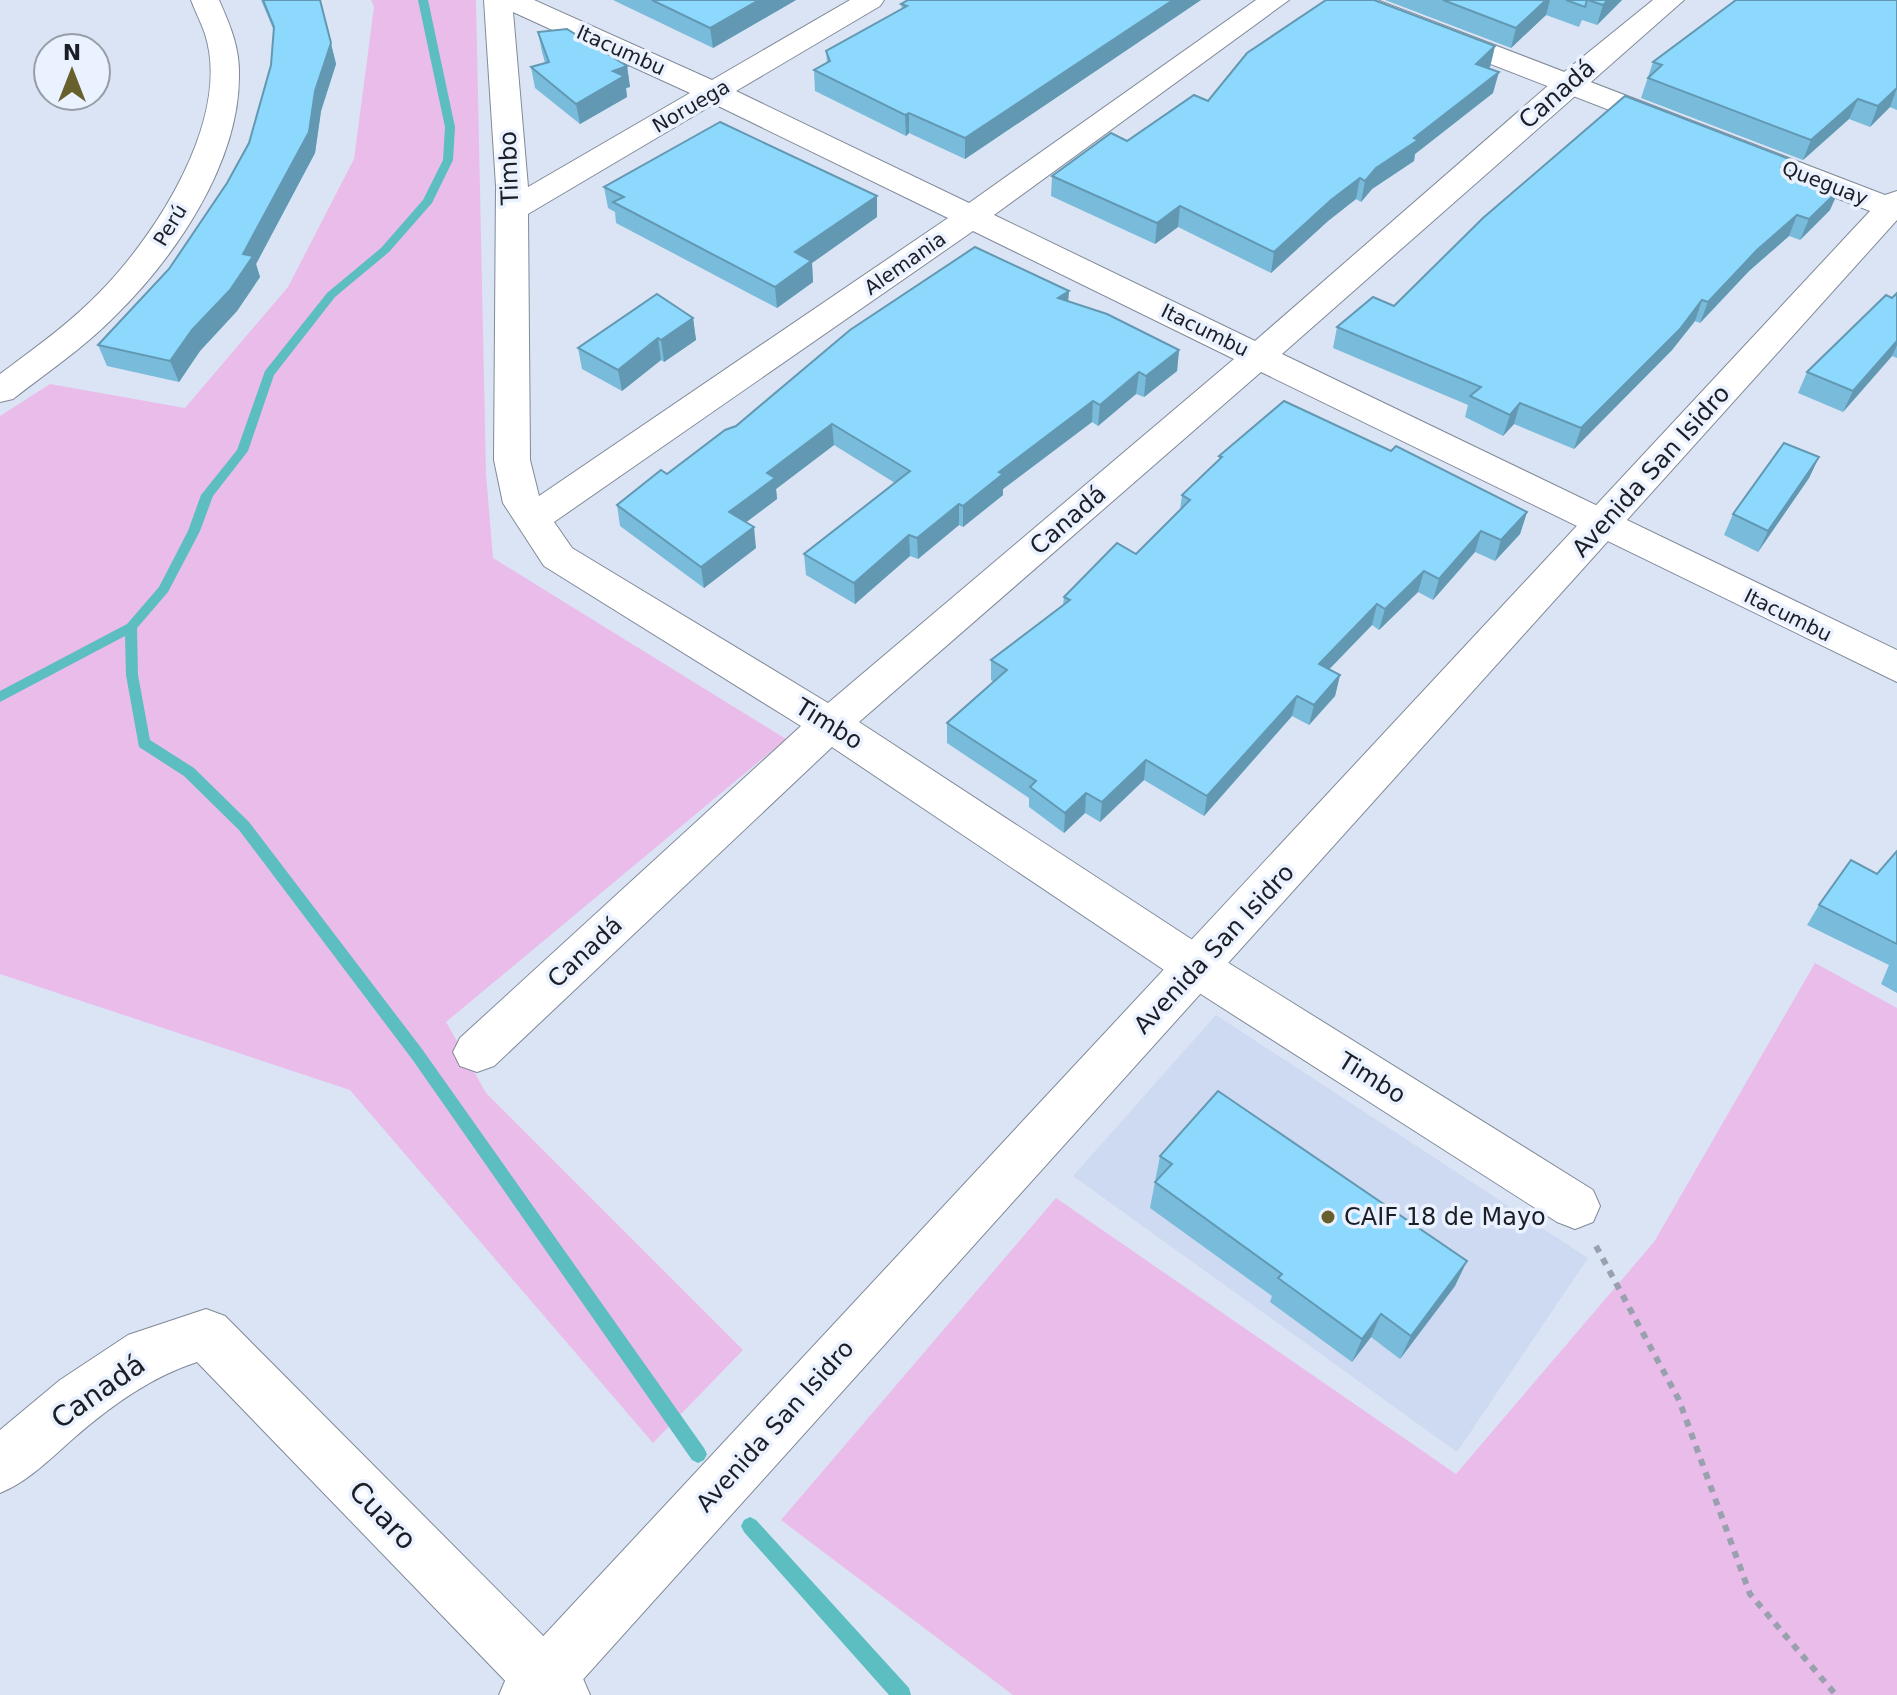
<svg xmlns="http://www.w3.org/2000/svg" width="1897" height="1695" font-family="'DejaVu Sans',sans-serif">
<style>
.built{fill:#cddaf1}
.green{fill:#eabcea}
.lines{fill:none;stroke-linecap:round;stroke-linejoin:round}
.stream{fill:#5cbec0;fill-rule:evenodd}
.minor-casing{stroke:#818a99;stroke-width:2}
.tertiary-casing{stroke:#818a99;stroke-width:2}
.path{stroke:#9aa1ae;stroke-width:6;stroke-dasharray:7 7;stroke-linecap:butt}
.minor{fill:#fff;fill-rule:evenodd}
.tertiary{fill:#fff;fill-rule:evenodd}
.wall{fill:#79bbda}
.shaded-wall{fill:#6398b2}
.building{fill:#8dd9fe;stroke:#6398b2;stroke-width:2}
.poi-dot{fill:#67602d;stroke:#eaf1ff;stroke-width:3}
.labels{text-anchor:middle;stroke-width:7;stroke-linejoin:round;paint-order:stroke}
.far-street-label{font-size:20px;fill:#1b1e24;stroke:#eaf1ff}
.street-label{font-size:24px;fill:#1b1e24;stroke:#eaf1ff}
.poi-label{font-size:24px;fill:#1b1e24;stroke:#eaf1ff;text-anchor:start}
.near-street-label{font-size:28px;fill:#1b1e24;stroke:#eaf1ff}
</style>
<rect width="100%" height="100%" fill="#dbe4f5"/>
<polygon class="built" points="1216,1015 1588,1258 1457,1452 1073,1176"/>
<g class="green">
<polygon points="371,0 476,0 486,474 493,558 786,739 446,1022 486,1093 743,1350 653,1443 350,1090 0,974 0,416 50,384 185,408 288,287 354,159 374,7"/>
<polygon points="1815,963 1897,1008 1897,1695 1013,1695 781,1520 1056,1198 1456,1474 1654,1242"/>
</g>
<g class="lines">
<g class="stream">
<polygon points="418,0 428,0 455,127 453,160 432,203 389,252 335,297 274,375 248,451 213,496 200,531 168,592 137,628 138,675 150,740 194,768 249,822 422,1049 704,1448 707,1454 704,1460 698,1463 692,1460 412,1059 239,830 184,776 139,747 126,675 125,636 0,702 0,691 127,624 159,587 188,531 201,495 237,450 265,371 327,293 381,248 423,200 443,160 445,127"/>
<polygon points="750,1517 756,1520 909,1688 911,1695 889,1695 744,1532 741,1526 744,1520"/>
</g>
<g class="minor-casing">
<g id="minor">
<path d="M191,0H219C230,25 240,48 239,76C239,165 174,259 112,319C82,349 46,373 13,399L0,402V374C35,348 70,323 100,292C156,235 232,118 205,34C201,22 195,11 191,0Z"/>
<path d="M484,0H534L712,80L850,0H884L880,6L736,91L969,203L1256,0H1289L994,215L1255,341L1558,77L1653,0H1684L1282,354L1897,650V682L1261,372L859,722L1214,954L1593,1190L1600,1206L1593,1222L1575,1229L1557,1222L1182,982L832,747L494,1066L477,1072L460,1066L453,1052L460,1038L801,726L544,566L503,503L494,460L496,186ZM513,12L690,93L528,187ZM714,104L948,218L539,496L530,460L528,214ZM973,231L1234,359L828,703L572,548L554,522Z"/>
<path d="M206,1309L225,1316L581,1674L590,1695H519L197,1362C151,1377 112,1405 75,1437C51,1458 29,1481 0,1493V1430L60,1380L128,1335Z"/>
</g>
</g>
<g class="tertiary-casing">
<polygon id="tertiary" points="1337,0 1377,0 1885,195 1897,191 1897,220 569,1695 499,1695 508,1674 1870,211 1341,6"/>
</g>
<polyline class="path" points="1596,1246 1679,1400 1750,1594 1836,1695"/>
<use href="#minor" class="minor"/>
<use href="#tertiary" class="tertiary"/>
</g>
<g class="wall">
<polygon points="261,0 320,0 336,64 321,111 315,153 256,264 260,277 237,311 200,351 179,382 107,366 98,345 169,269 227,183 249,143 271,65 274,31"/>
<polygon points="613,0 796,0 713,48"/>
<polygon points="1201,0 965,159 909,133 906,136 815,91 814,70 827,63 826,51 902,9 901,4"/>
<polygon points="1385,0 1622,0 1597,25 1582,20 1579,27 1546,15 1511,48"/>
<polygon points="1897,0 1897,110 1890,107 1870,127 1849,119 1803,160 1641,98 1653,62"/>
<polygon points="538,32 627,66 630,87 626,88 627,97 580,124 535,88 531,67 545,63 542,52"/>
<polygon points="1495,46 1490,67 1489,68 1493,93 1415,154 1414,161 1372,189 1361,202 1356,199 1328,221 1271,273 1178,227 1155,244 1051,196 1052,176 1208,101"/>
<polygon points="1786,169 1830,210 1800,240 1789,236 1749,271 1700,323 1695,321 1672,350 1574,449 1514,424 1503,436 1465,417 1468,405 1333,348 1337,327"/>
<polygon points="604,187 877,217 812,263 813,282 777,308 616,223 615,212 608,208"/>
<polygon points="1069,291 1068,301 1179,350 1177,371 1144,397 1136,394 1098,426 1092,422 1003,489 1003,495 963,527 959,525 918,559 910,556 855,604 806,575 804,554 895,483 834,445 776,489 777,499 746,522 756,548 704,588 620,526 617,505 667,474"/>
<polygon points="1897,293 1897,358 1892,356 1843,412 1798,393 1807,372"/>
<polygon points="693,318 696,340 664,362 661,360 622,391 582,369 578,348"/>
<polygon points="1391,451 1527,512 1520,534 1495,561 1475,552 1433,600 1418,592 1379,630 1372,625 1329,669 1340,675 1335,696 1309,725 1292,716 1204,816 1144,780 1100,822 1085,813 1064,833 1029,807 1029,798 947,743 947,723 994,682 991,680 991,660 1063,605 1064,597 1136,554 1180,510 1182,495 1219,461 1219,456"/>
<polygon points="1819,457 1809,478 1758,552 1724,535 1733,514"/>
<polygon points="1897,851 1897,993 1881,984 1889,965 1807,925 1819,905 1877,874"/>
<polygon points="1160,1156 1455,1286 1400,1359 1371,1337 1352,1362 1270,1302 1272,1296 1150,1208"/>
</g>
<g class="shaded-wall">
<polygon points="320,0 336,64 321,111 315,153 256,264 260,277 237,311 200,351 179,382 170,361 243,254"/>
<polygon points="759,0 796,0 713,48 710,28"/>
<polygon points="1173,0 1201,0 965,159 965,138"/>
<polygon points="1546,0 1550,0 1546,15 1511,48 1516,28"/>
<polygon points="1608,0 1622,0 1597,25 1603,5"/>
<polygon points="1495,46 1490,67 1471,84 1476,64"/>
<polygon points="627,66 630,87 626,88 627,97 580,124 576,104 613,71"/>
<polygon points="1499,72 1493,93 1415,154 1414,161 1372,189 1361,202 1365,181 1376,168 1414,138"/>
<polygon points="1897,88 1890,107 1870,127 1878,106"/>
<polygon points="1858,99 1849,119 1803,160 1811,140"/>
<polygon points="909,113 909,133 906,136 905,115"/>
<polygon points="1360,178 1356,199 1328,221 1271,273 1274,252 1331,200"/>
<polygon points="1839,190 1830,210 1800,240 1809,219"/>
<polygon points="877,196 877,217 812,263 813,282 777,308 775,287 795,252"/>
<polygon points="1180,206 1178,227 1155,244 1157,223"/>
<polygon points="1797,215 1789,236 1749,271 1700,323 1708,302 1757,250"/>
<polygon points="1069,291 1067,312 1058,298"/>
<polygon points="1702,300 1695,321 1672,350 1574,449 1581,428"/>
<polygon points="693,318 696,340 664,362 661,340"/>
<polygon points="658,338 661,360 622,391 618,370"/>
<polygon points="1897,341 1897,345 1892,356 1843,412 1853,391"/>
<polygon points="1179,350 1177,371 1144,397 1146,376"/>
<polygon points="1139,372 1136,394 1098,426 1100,405"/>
<polygon points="1093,401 1092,422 1003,489 1003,495 963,527 963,506 999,472"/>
<polygon points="1520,403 1514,424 1503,436 1510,415"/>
<polygon points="832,424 834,445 776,489 777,499 732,533 729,512 767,473"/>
<polygon points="1819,457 1809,478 1758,552 1768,531"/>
<polygon points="959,504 959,525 918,559 917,538"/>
<polygon points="1527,512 1520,534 1495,561 1501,540"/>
<polygon points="754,527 756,548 704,588 701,567"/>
<polygon points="1481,531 1475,552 1433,600 1439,579"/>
<polygon points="909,535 910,556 855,604 854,583"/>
<polygon points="1424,571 1418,592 1379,630 1385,609"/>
<polygon points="1377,604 1372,625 1315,684 1319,664"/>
<polygon points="1340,675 1335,696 1309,725 1314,705"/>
<polygon points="1297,696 1292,716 1204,816 1207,796"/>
<polygon points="1146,760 1144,780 1100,822 1102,802"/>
<polygon points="1086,793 1085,813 1064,833 1065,813"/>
<polygon points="1467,1261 1455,1286 1400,1359 1411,1336"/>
<polygon points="1381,1314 1371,1337 1352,1362 1362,1339"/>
</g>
<g class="building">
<polygon points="263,0 320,0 331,43 315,91 309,132 243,254 253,256 230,290 192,330 170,361 98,345 169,269 227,183 249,143 271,65 274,27"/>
<polygon points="652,0 759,0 710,28"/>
<polygon points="908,0 1173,0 965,138 909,113 905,115 814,70 830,61 826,51 907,6 901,4"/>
<polygon points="1326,0 1374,0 1495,46 1476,64 1499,72 1414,138 1418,140 1376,168 1365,181 1360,178 1331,200 1274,252 1180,206 1157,223 1052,176 1111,133 1127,141 1194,95 1208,101 1247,53"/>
<polygon points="1443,0 1546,0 1516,28"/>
<polygon points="1566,0 1587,0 1585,7"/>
<polygon points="1588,0 1608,0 1603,5"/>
<polygon points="1736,0 1897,0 1897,88 1878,106 1858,99 1811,140 1648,78 1662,65 1653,62"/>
<polygon points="567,29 627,66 613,71 624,76 576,104 531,67 549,62 538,32"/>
<polygon points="1625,96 1789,159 1781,167 1839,190 1809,219 1797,215 1757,250 1708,302 1702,300 1680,329 1581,428 1520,403 1510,415 1470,396 1481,387 1337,327 1373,297 1394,306 1483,218"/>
<polygon points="720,122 877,196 795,252 811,261 775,287 613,202 624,197 604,187"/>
<polygon points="975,247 1069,291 1058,298 1107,314 1179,350 1146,376 1139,372 1100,405 1093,401 999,472 1003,474 963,506 959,504 917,538 909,535 854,583 804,554 910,471 832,424 767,473 775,478 729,512 754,527 701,567 617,505 661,470 667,474 725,430 736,426 850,330"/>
<polygon points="1897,293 1897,341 1853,391 1807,372 1886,295 1892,298"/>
<polygon points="657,294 693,318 661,340 658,338 618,370 578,348"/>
<polygon points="1284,401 1391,451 1396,446 1527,512 1501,540 1481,531 1439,579 1424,571 1385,609 1377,604 1319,664 1340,675 1314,705 1297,696 1207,796 1146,760 1102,802 1086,793 1065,813 1030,787 1036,781 947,723 1007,670 991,660 1070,600 1064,597 1117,543 1136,554 1190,500 1182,495 1222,457 1219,456"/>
<polygon points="1784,443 1819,457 1768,531 1733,514"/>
<polygon points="1897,851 1897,944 1819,905 1851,860 1877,874"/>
<polygon points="1218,1091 1467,1261 1411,1336 1381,1314 1362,1339 1278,1278 1282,1274 1155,1182 1172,1164 1160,1156"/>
</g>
<circle class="poi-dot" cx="1328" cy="1217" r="8"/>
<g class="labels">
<g class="far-street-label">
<text transform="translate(621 50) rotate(24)" y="7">Itacumbu</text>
<text transform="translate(691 106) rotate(-30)" y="7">Noruega</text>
<text transform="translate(1825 183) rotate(21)" y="7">Queguay</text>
<text transform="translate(170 225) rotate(-59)" y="7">Perú</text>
<text transform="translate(905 263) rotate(-35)" y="7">Alemania</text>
<text transform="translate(1205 330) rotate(26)" y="7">Itacumbu</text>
<text transform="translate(1788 615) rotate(26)" y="7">Itacumbu</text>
</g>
<g class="street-label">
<text transform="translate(1557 94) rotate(-41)" y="8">Canadá</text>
<text transform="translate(509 168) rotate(-92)" y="8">Timbo</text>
<text transform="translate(1651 471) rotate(-48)" y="8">Avenida San Isidro</text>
<text transform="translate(1068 520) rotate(-41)" y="8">Canadá</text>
<text transform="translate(829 724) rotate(32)" y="8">Timbo</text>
<text transform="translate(1214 949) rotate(-47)" y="8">Avenida San Isidro</text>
<text transform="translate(585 952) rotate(-43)" y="8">Canadá</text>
<text transform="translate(1372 1078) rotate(32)" y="8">Timbo</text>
<text transform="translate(775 1426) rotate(-48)" y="8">Avenida San Isidro</text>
</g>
<g class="poi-label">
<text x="1344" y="1225">CAIF 18 de Mayo</text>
</g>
<g class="near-street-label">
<text transform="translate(98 1391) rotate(-35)" y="10">Canadá</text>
<text transform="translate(383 1515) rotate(46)" y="10">Cuaro</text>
</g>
</g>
<g transform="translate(72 72)"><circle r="38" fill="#eaf1ff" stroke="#979da7" stroke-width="2"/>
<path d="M0-6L14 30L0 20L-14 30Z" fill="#67602d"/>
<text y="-12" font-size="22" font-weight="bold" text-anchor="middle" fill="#1b1e24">N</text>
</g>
</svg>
